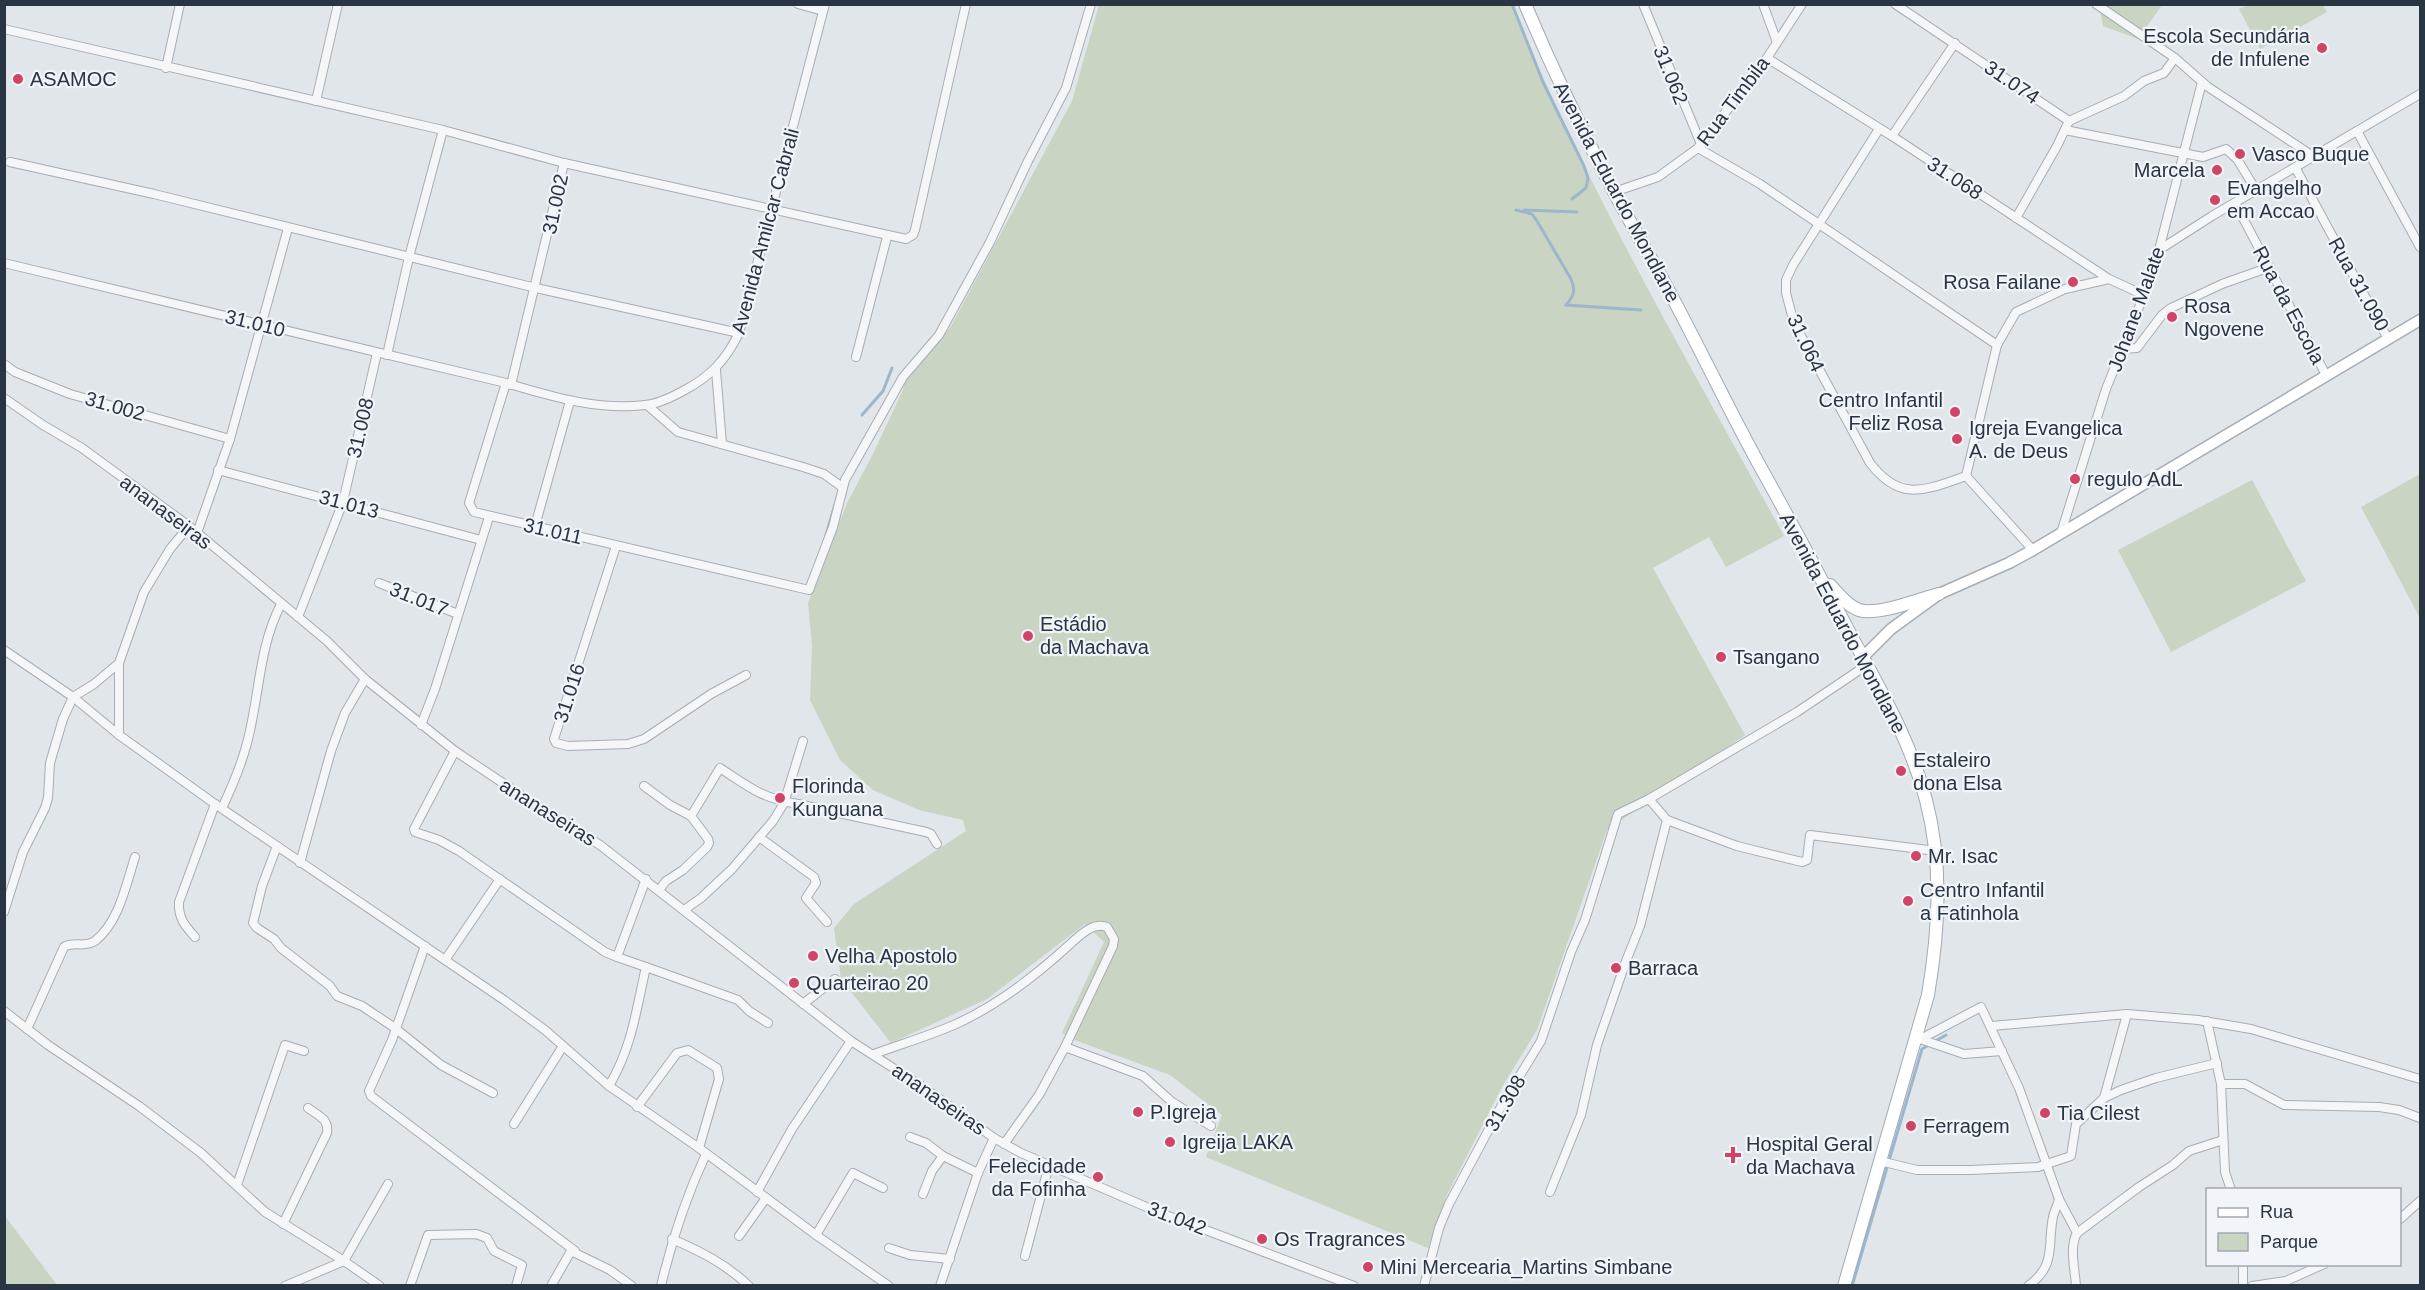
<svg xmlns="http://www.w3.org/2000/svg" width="2425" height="1290" font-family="Arial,sans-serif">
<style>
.green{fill:#c9d4c2}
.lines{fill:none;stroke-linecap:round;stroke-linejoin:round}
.stream{stroke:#9cb7cb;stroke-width:3}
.street-casing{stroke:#a6adb5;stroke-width:10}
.secondary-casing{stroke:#a6adb5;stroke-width:13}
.primary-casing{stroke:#a0abb6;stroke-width:14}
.street{stroke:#f4f6f8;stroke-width:8}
.secondary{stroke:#fff;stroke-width:10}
.primary{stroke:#fff;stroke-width:12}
.poi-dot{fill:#d24466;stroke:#f1f4f8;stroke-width:2}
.labels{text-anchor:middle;stroke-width:4.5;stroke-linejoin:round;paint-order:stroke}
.poi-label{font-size:20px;fill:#293543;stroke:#f1f4f8;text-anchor:start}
.street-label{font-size:20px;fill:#293543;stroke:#f1f4f8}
</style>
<rect width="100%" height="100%" fill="#e1e6ea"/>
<g class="green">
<path d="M1099,5H1512C1586,189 1689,362 1784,536L1726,567L1709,537L1653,568L1745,735L1607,830L1537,1030L1502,1087L1447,1195L1428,1248L1206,1157L1222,1115L1170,1075L1069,1038L1062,1033L1104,942L1085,924L987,999L891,1043L841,979L834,928L854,904L966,831L963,820L919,810L873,790L840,760L810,700L812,646L808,603L847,503L872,456L903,390L905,377L950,328L1072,101Z"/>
<polygon points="2099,5 2162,5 2138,39 2103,26"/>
<polygon points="2323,5 2327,12 2260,49 2239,9 2248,5"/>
<polygon points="2420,474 2420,618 2361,507"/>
<polygon points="2252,480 2306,581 2171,652 2118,550"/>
<polygon points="4,1216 5,1216 57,1285 5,1285"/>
</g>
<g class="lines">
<g class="stream">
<polyline points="1512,4 1543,82 1584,166 1588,178 1586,188 1572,199"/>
<path d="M1516,210L1532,214L1537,221L1571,279C1576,290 1574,296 1566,305"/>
<polyline points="1524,210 1577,212"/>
<polyline points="1566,305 1641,310"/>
<polyline points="862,415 883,391 892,368"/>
<polyline points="824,542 839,491"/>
<polyline points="1852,1286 1922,1049 1946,1035"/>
</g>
<g class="street-casing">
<g id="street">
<polyline points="798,4 823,11"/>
<polyline points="1643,4 1701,144"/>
<polyline points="1763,4 1777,42"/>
<polyline points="1895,4 2069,121"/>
<polyline points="2096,4 2175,58 2208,87 2313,156"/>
<polyline points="4,29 443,130 564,163 906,239 913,235 915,230 966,4"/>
<polyline points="1767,58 1892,136 2109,279 2144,295"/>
<polyline points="166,68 180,4"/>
<polyline points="316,101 338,4"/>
<path d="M1879,129L1793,265L1786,280V293L1794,323L1870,463C1901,503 1925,490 1966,476"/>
<polyline points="2065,130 2203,157 2226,149 2237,159 2256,190"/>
<polyline points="2357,131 2420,247"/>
<polyline points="1892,136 1955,43"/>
<polyline points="1698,148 1760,184 1997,345"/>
<polyline points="10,162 154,194 536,288 739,333"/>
<polyline points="2295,167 2388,339"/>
<polyline points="1614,192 1658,177 1698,148 1767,58 1802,4"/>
<polyline points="2235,203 2326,375"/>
<polyline points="2016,218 2057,146 2069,121 2124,96 2144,81 2164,73 2175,58"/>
<polyline points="2159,250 2212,216 2420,94"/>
<path d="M4,263L506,383C550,396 598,411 645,405C658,404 672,397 683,391C710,377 726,360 739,333L825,4"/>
<polyline points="2123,349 2137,348 2162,315 2171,308 2222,284 2270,267"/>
<polyline points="387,355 409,257 443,130"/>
<polyline points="856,357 887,237"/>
<polyline points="4,364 15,372 70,394 230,439"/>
<polyline points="716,370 722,444"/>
<polyline points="506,383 469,503 474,512 809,590 833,527 845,480 903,377 939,335 990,242 1028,161 1066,88 1091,4"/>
<polyline points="511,385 564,163"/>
<polyline points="4,398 43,425 82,448 189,526 327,641 365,679 455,751 540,808 600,845 851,1041 923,1087 994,1138 1021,1153 1158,1212 1354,1286"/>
<polyline points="647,405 678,432 803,467 824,474 842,487"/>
<polyline points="218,470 481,540"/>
<polyline points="1966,476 1997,345 2016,312 2065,289 2109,279"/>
<polyline points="1966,476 2033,550"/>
<polyline points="535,526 570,401"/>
<polyline points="197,533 230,439 288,228"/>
<polyline points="2061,533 2106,389 2144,295 2159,250 2202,82"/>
<polyline points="616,546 554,739 556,743 568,746 628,744 644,739 711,694 746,675"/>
<polyline points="379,583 458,614"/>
<polyline points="298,617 343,502 377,353"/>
<polyline points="4,650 73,697 119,735 215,804 504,1000 545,1030 609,1086 699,1148 816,1235 889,1286"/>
<polyline points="421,725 435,689 489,517"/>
<polyline points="119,735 119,663 144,592 170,549 189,526"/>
<polyline points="455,751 414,829 415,832 439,840 459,851 605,952 617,957"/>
<polyline points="644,786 670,805 691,816"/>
<polyline points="1649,799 1667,820 1737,846 1802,862 1807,860 1810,835 1936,851"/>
<path d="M222,808C232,787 241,766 247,743C260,695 258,649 281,604"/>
<polyline points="759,837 814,877 816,883 806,898 827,922"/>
<polyline points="277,846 262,886 253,923 257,928 274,939 281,948 330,986 337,996 362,1006 395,1028 441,1065 493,1093"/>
<polyline points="300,863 331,751 345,713 365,679"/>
<path d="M659,890L666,881L683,870L707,847L709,843L708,839L691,816L720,768C749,787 763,799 798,804L926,832L931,834L937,844"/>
<polyline points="684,910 701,898 732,869 773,821 784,803 803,741"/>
<polyline points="4,912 23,852 45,808 48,798 50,763 63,719 73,697 94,684 119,663"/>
<path d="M195,937C185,926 178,918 179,902L215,804"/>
<polyline points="425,946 392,1040 369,1091 371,1096 575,1251"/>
<polyline points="445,960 500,879"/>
<polyline points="646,967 738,1000 749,1011 768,1023"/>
<polyline points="803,1004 835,979"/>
<polyline points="4,1011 48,1045 139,1106 201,1153 265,1212 344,1261 380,1286"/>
<polyline points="2207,1021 2221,1084 2225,1172 2231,1190"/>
<polyline points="1991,1026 2127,1014 2198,1020 2251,1029 2420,1079"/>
<path d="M27,1029L64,947C73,941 85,948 95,941C119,922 126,885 135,857"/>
<polyline points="1920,1039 1964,1054 2002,1051"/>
<polyline points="1915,1042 1981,1007 2019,1088 2059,1199 2077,1233"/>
<polyline points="1065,1047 1143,1076 1172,1102 1211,1126"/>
<path d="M874,1054C901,1044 929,1036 956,1024C998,1005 1034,977 1068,946C1078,937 1093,921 1107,927L1114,939L1113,946L1065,1047L1039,1095L1004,1144"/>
<polyline points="2221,1084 2245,1084 2284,1105 2379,1107 2399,1110 2420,1118"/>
<path d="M609,1086C632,1047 636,1011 646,967L617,957L646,879"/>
<polyline points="2104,1098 2127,1014"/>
<polyline points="637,1107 677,1053 688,1050 717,1068 719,1079 699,1148"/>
<polyline points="514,1124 563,1046"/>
<polyline points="910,1137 926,1143 943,1156"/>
<polyline points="1880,1161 1917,1170 1970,1170 2038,1167 2071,1156 2076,1124 2104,1098 2121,1090 2156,1078 2217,1063"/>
<polyline points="237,1185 285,1045 304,1051"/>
<polyline points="757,1192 792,1129 851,1041"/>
<polyline points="1550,1192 1581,1115 1597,1045 1626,961 1640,926 1667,820"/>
<polyline points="923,1194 932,1171 943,1156 978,1173"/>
<polyline points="2400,1219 2420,1201"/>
<path d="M283,1224L327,1133C329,1119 319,1116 308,1108"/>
<polyline points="816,1235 853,1173 883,1188"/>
<polyline points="739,1236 766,1198"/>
<path d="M672,1239C700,1251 726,1264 749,1286"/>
<polyline points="889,1248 910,1255 950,1259"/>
<polyline points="1025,1256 1049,1165"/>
<polyline points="2243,1264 2243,1286"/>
<polyline points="285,1286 344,1261 388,1184"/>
<polyline points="410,1286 428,1235 476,1234 487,1238 494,1251 522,1265 516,1286"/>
<polyline points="551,1286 571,1251 610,1270 632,1286"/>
<path d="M661,1286C672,1239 686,1197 706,1154"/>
<polyline points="940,1286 978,1173 994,1138"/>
<polyline points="1424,1286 1439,1228 1449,1204 1503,1103 1541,1041 1571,952 1585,920 1618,814 1649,799 1797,712 1867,665"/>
<path d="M2028,1286C2057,1265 2047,1246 2053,1217C2054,1211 2058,1205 2059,1199"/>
<path d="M2076,1286C2075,1270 2069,1247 2077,1233L2139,1187L2173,1165L2189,1151L2223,1140"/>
<polyline points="2252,1286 2286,1281 2324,1264"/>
</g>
</g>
<g class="secondary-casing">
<polyline id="secondary" points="1863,657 1891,629 1939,594 2009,563 2033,550 2420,320"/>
</g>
<g class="primary-casing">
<g id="primary">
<path d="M1525,4C1552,68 1582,131 1614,192C1632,226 1652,259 1670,293C1703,354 1732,417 1766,477C1796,531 1825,586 1854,641C1882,692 1911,743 1926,800C1943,865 1939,930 1928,995L1844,1286"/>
<path d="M1830,585C1838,593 1847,606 1859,610C1878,616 1919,599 1939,594"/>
</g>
</g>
<use href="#street" class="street"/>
<use href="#secondary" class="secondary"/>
<use href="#primary" class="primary"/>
</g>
<g class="poi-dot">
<circle cx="2322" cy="48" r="6"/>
<circle cx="18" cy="79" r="6"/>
<circle cx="2240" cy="154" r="6"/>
<circle cx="2217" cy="170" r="6"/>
<circle cx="2215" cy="200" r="6"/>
<circle cx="2073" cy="282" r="6"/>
<circle cx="2172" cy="317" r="6"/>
<circle cx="1955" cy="412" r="6"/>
<circle cx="1957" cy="439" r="6"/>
<circle cx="2075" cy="479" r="6"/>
<circle cx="1028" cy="636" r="6"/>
<circle cx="1721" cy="657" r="6"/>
<circle cx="1901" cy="771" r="6"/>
<circle cx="780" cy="798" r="6"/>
<circle cx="1916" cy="856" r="6"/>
<circle cx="1908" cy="901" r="6"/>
<circle cx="813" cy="956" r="6"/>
<circle cx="1616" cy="968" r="6"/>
<circle cx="794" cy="983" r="6"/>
<circle cx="1138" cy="1112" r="6"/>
<circle cx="2045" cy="1113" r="6"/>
<circle cx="1911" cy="1126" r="6"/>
<circle cx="1170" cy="1142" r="6"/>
<path d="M1730 1146h6v6h6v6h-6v6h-6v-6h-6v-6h6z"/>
<circle cx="1098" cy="1177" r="6"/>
<circle cx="1262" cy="1239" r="6"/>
<circle cx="1368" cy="1267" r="6"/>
</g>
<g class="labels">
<g class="poi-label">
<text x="2310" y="43" text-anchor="end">Escola Secundária<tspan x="2310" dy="23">de Infulene</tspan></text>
<text x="30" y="86">ASAMOC</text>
<text x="2252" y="161">Vasco Buque</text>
<text x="2205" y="177" text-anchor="end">Marcela</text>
<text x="2227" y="195">Evangelho<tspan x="2227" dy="23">em Accao</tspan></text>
<text x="2061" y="289" text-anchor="end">Rosa Failane</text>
<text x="2184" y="313">Rosa<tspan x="2184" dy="23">Ngovene</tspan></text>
<text x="1943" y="407" text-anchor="end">Centro Infantil<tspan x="1943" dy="23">Feliz Rosa</tspan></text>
<text x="1969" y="435">Igreja Evangelica<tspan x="1969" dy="23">A. de Deus</tspan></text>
<text x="2087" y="486">regulo AdL</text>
<text x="1040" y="631">Estádio<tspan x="1040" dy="23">da Machava</tspan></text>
<text x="1733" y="664">Tsangano</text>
<text x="1913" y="767">Estaleiro<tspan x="1913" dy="23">dona Elsa</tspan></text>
<text x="792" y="793">Florinda<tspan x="792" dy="23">Kunguana</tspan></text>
<text x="1928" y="863">Mr. Isac</text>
<text x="1920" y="897">Centro Infantil<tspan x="1920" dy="23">a Fatinhola</tspan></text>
<text x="825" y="963">Velha Apostolo</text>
<text x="1628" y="975">Barraca</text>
<text x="806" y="990">Quarteirao 20</text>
<text x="1150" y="1119">P.Igreja</text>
<text x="2057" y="1120">Tia Cilest</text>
<text x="1923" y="1133">Ferragem</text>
<text x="1182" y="1149">Igreija LAKA</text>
<text x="1746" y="1151">Hospital Geral<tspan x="1746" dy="23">da Machava</tspan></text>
<text x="1086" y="1173" text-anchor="end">Felecidade<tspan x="1086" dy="23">da Fofinha</tspan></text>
<text x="1274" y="1246">Os Tragrances</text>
<text x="1380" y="1274">Mini Mercearia_Martins Simbane</text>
</g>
<g class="street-label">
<text transform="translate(1671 75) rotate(68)" y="7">31.062</text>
<text transform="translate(2012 82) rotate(34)" y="7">31.074</text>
<text transform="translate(1733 101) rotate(-53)" y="7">Rua Timbila</text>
<text transform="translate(1955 178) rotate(33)" y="7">31.068</text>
<text transform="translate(1617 192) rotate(62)" y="7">Avenida Eduardo Mondlane</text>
<text transform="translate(555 204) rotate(-78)" y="7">31.002</text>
<text transform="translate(765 231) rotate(-75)" y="7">Avenida Amilcar Cabrali</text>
<text transform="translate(2359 284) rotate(61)" y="7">Rua 31.090</text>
<text transform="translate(2289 305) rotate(62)" y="7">Rua da Escola</text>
<text transform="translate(2136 309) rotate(-70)" y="7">Johane Malate</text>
<text transform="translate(255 323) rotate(14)" y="7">31.010</text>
<text transform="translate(1806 343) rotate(65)" y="7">31.064</text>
<text transform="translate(115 406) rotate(16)" y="7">31.002</text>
<text transform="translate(360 428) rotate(-77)" y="7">31.008</text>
<text transform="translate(349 504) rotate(15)" y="7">31.013</text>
<text transform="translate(166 512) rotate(37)" y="7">ananaseiras</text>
<text transform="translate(553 531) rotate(13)" y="7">31.011</text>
<text transform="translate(419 599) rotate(22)" y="7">31.017</text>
<text transform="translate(1843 623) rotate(62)" y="7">Avenida Eduardo Mondlane</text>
<text transform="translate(569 693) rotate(-72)" y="7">31.016</text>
<text transform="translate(548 812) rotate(32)" y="7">ananaseiras</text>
<text transform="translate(939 1099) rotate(35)" y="7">ananaseiras</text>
<text transform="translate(1505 1103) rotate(-60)" y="7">31.308</text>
<text transform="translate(1177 1218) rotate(21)" y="7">31.042</text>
</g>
</g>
<rect width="2425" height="1290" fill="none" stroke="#293543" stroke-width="12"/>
<rect x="2206" y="1188" width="195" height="78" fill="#f1f4f8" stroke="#a1a8b0" stroke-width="1.5"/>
<rect x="2218" y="1208" width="30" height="9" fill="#ffffff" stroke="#a1a8b0" stroke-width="1.5"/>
<text x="2260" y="1218" font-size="18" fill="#293543">Rua</text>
<rect x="2218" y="1233" width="30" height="18" fill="#c9d4c2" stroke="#a1a8b0" stroke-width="1.5"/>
<text x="2260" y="1248" font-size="18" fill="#293543">Parque</text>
</svg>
